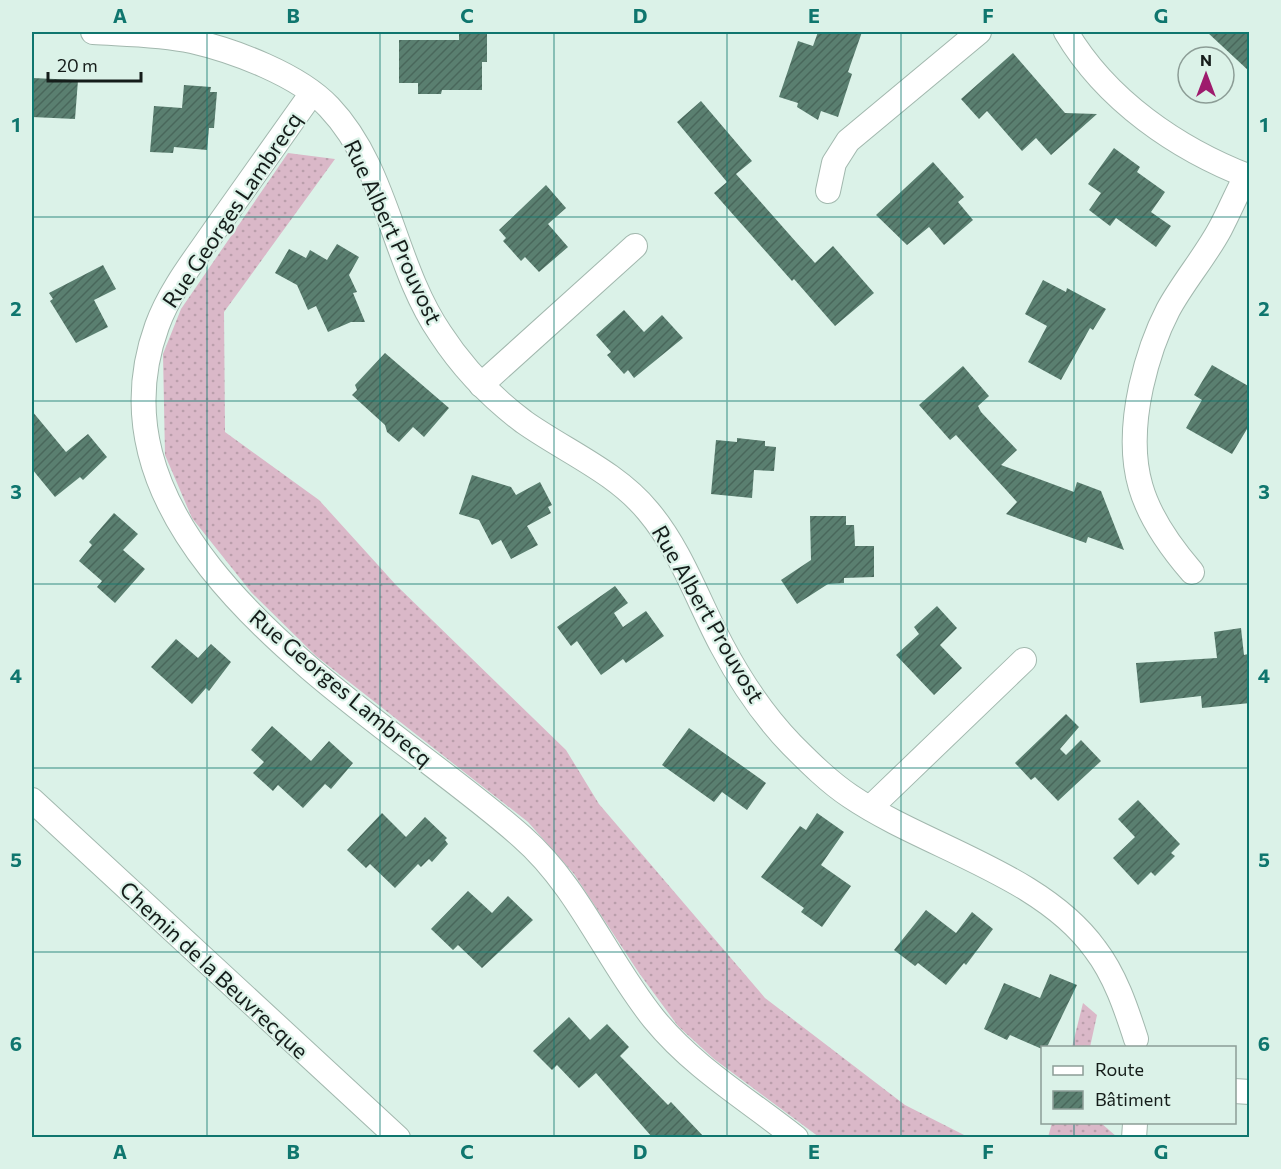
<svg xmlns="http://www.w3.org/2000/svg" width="1281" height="1169" font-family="Commissioner,sans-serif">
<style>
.grass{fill:url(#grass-dots)}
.building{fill:url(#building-hatch)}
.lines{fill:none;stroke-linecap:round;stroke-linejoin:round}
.minor-casing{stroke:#a2b8ae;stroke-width:26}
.minor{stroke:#fff;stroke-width:24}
.grid{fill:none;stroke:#0f766e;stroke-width:1.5;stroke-opacity:0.55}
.labels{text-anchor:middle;stroke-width:4.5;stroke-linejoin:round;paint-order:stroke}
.street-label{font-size:22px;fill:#151d1a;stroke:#dbf2e8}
.neatline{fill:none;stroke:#0f766e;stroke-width:2}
.grid-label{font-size:20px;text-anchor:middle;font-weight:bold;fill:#0f766e}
</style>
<defs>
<pattern id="grass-dots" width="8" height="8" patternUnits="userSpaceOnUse" patternTransform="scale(1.5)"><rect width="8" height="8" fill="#dab8c8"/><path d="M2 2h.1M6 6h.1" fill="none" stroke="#ba9eab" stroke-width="1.8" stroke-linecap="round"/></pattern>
<pattern id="building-hatch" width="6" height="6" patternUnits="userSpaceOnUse" patternTransform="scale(1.5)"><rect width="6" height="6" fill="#5a7f70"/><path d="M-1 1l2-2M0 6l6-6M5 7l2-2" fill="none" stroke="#49675b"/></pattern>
</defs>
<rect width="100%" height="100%" fill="#dbf2e8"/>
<g class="grass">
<polygon points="288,153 335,159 224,312 225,432 319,500 396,585 566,750 599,804 765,998 905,1105 968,1137 819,1137 714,1059 678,1026 639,973 574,874 528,822 316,656 251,592 192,518 165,455 163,354 181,309"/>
<polygon points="1083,1003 1097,1015 1090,1047 1072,1047"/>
<polygon points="1052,1123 1101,1123 1117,1137 1048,1137"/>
</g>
<g class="building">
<polygon points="459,32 487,32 487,62 482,62 482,90 442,90 441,94 418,94 418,83 399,83 399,40 459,40"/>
<polygon points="818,32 862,32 848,72 852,74 838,117 821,111 818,120 797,107 798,103 779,97 798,41 813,46"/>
<polygon points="1207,32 1250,32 1250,72"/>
<polygon points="1013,53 1065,113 1097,114 1051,155 1036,138 1022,151 987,111 979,119 961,99"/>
<polygon points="32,78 78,80 75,119 32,117"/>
<polygon points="184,85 211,87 210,92 217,92 214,128 209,128 207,150 174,147 173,153 150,152 154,106 182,108"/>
<polygon points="701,101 752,161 736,174 796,242 815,263 833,246 874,293 835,326 794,279 792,281 714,193 727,182 677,122"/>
<polygon points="1114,148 1140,167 1137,172 1165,192 1151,212 1171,226 1156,247 1116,218 1110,226 1089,210 1101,193 1088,184"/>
<polygon points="933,162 964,197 958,202 973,220 944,245 929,227 907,245 876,215"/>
<polygon points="546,185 566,208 548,224 568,247 539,272 525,257 521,261 503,241 506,238 499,230"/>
<polygon points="337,244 359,257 349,275 357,292 353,293 365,322 351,322 328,332 316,306 308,310 297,285 275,273 289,249 306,258 310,250 327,260"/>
<polygon points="103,265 116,289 94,300 108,327 76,343 50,301 53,299 49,293"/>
<polygon points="1043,280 1066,292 1067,288 1106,309 1093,330 1090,328 1061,380 1028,362 1047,326 1025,314"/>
<polygon points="624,310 644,332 662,315 683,338 634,378 628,370 624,374 607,355 611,352 596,335"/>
<polygon points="385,353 449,408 424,437 413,427 399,442 387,432 385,425 352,395 357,390 355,385"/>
<polygon points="1212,365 1250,387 1250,424 1232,454 1186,428 1202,400 1194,395"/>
<polygon points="963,366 989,396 978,406 981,412 1017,450 1001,465 1074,492 1077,482 1101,491 1124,550 1088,537 1086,543 1006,514 1017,502 956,435 950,440 919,405"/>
<polygon points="32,411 66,452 88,434 107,457 83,480 80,477 55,497 32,469"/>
<polygon points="737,438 765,441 765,446 776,447 774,471 754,470 752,498 711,494 716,440 737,442"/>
<polygon points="472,475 511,487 516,495 540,482 552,505 548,507 551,513 527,526 538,545 511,559 501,540 492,545 479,520 459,514"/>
<polygon points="114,513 138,534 123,550 145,569 115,603 97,587 102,581 79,561 92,545 89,542"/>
<polygon points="810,516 846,516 846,525 854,525 855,546 874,546 874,577 844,578 844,583 828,584 797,604 781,580 811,560"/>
<polygon points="615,586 628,603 614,613 623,627 646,611 664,636 626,663 623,659 601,675 577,641 571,646 557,627"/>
<polygon points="937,606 957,628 940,645 962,668 934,695 896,655 919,634 914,627"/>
<polygon points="1241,628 1244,655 1248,654 1250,703 1202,708 1201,696 1140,703 1136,663 1217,658 1214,632"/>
<polygon points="176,639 198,658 211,644 231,662 209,691 206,688 192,704 151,667"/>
<polygon points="1066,714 1079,727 1060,749 1066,755 1081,740 1101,761 1058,801 1035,777 1031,780 1015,763"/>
<polygon points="272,726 311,761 329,741 353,763 331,789 325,784 303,808 278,785 273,791 253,773 264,762 251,750"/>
<polygon points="689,728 766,783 747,810 722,792 714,802 662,765"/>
<polygon points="1138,800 1180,844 1171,853 1175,856 1155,876 1151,872 1138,885 1113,858 1135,837 1118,819"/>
<polygon points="382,813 406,837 425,817 447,838 445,840 448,844 432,862 429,859 421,867 418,864 395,888 370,864 366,868 347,850"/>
<polygon points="817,813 844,832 821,865 851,886 822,927 801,912 804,908 761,877 800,826 806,830"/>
<polygon points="468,891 492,913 508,896 533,920 482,968 458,945 453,950 431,929"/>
<polygon points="926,910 956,933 972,912 993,929 966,965 964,963 946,985 918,963 915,966 894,950"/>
<polygon points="1050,974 1077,985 1047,1047 1042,1049 1010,1035 1007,1040 984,1029 1004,983 1040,998"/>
<polygon points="569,1017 590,1040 607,1024 629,1047 620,1056 668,1105 671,1102 704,1137 652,1137 596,1073 579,1088 557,1065 552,1070 533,1051"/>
</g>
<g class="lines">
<g class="minor-casing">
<g id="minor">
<path d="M93,32C126,34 160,34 192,41C235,51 299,75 329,107C388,169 393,264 440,333C462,367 492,398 524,422C565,451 616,472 648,511C681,550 698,601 722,646C741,682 764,716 792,745C810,763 829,782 850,796C925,847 1041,874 1095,949C1115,975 1126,1008 1136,1039"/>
<path d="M1066,32C1106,100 1177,149 1250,177"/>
<path d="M312,93C280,138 249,182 217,227C195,259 170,290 157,326C75,552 386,715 522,837C579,887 607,961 654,1019C694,1068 747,1099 796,1138"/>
<polyline points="828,191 834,163 848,141 979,32"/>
<polyline points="481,385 635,246"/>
<path d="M1192,572C1140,512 1124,466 1141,387C1147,360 1155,335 1168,310C1183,282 1205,257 1220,229C1229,212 1237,193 1246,176"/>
<polyline points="32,800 398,1138"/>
<polyline points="870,808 1024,660"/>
<polyline points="1234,1091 1250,1092"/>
<polyline points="1134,1138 1135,1124"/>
</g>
</g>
<use href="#minor" class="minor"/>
</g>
<path class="grid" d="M207,32V1138M380,32V1138M554,32V1138M727,32V1138M901,32V1138M1074,32V1048M32,217H1250M32,401H1250M32,584H1250M32,768H1250M32,952H1250M1074,1122V1138"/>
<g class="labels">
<g class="street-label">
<text transform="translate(232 210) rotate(-56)" y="8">Rue Georges Lambrecq</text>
<text transform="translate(393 232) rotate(65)" y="8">Rue Albert Prouvost</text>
<text transform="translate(708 614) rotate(60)" y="8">Rue Albert Prouvost</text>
<text transform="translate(341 688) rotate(40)" y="8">Rue Georges Lambrecq</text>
<text transform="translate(214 970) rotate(43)" y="8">Chemin de la Beuvrecque</text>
</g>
</g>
<rect width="1281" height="1169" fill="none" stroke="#dbf2e8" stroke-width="66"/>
<rect x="1041" y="1046" width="195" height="78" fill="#dbf2e8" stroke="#8c9d96" stroke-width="1.5"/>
<rect x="1053" y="1066" width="30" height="9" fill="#ffffff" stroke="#8c9d96" stroke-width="1.5"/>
<text x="1095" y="1076" font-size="18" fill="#151d1a">Route</text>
<rect x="1053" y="1091" width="30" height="18" fill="url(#building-hatch)" stroke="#8c9d96" stroke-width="1.5"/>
<text x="1095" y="1106" font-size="18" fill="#151d1a">Bâtiment</text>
<g transform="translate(1206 75)"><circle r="28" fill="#dbf2e8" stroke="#8c9d96" stroke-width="1.5"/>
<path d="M0-4.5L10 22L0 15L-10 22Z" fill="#9e1b6d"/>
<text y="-9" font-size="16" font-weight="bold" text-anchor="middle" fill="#151d1a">N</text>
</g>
<path d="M48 72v9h93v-9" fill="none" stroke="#151d1a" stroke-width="3"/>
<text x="57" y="72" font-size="18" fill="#151d1a" stroke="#dbf2e8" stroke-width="4.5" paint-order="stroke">20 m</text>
<rect x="33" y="33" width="1215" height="1103" class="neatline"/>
<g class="grid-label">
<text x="120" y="23">A</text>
<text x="293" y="23">B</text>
<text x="467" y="23">C</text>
<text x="640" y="23">D</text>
<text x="814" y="23">E</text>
<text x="988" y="23">F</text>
<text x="1161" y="23">G</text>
<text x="16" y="132">1</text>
<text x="1264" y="132">1</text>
<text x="16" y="316">2</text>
<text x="1264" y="316">2</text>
<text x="16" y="499">3</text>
<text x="1264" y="499">3</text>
<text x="16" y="683">4</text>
<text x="1264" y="683">4</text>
<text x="16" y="867">5</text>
<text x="1264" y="867">5</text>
<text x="16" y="1051">6</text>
<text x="1264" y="1051">6</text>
<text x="120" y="1159">A</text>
<text x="293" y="1159">B</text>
<text x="467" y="1159">C</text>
<text x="640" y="1159">D</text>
<text x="814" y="1159">E</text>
<text x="988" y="1159">F</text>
<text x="1161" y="1159">G</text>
</g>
</svg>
